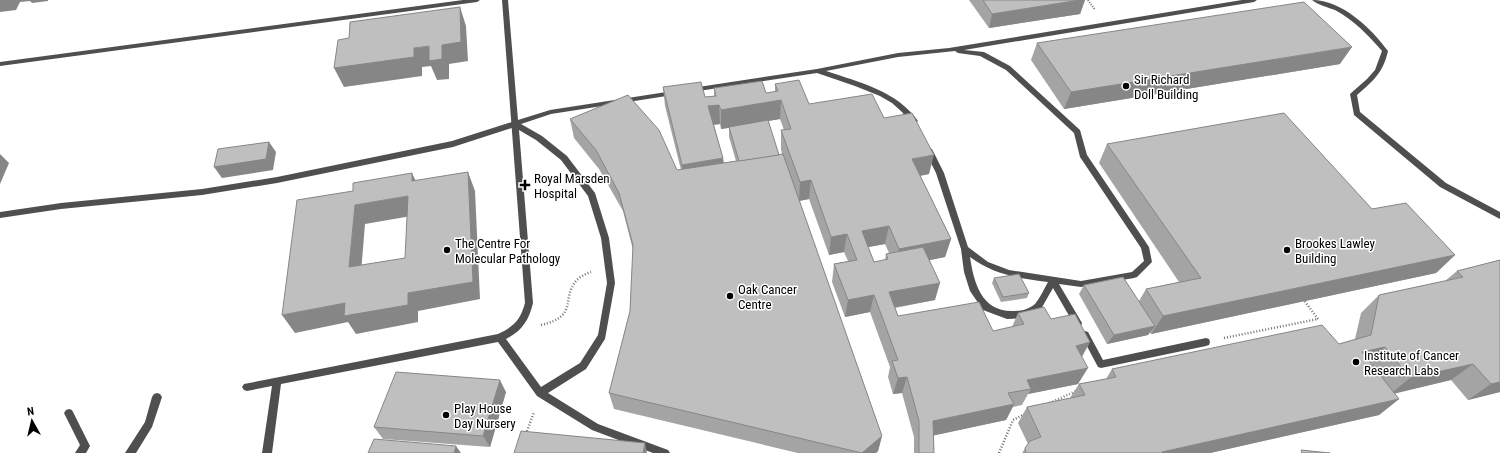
<svg xmlns="http://www.w3.org/2000/svg" width="1500" height="453" font-family="'Roboto Condensed',sans-serif">
<style>
.lines{fill:none;stroke-linecap:round;stroke-linejoin:round}
.path-far1{stroke:#717171;stroke-width:2;stroke-dasharray:1 1.5;stroke-linecap:butt}
.path{stroke:#717171;stroke-width:2.5;stroke-dasharray:1 2;stroke-linecap:butt}
.service{fill:#4f4f4f;fill-rule:evenodd}
.minor{fill:#4f4f4f;fill-rule:evenodd}
.wall{fill:#a4a4a4;fill-rule:evenodd}
.shaded-wall{fill:#868686}
.building{fill:#bfbfbf;stroke:#868686;fill-rule:evenodd}
.poi-dot{fill:#000;stroke:#fff;stroke-width:1.5}
.labels{text-anchor:middle;stroke-width:3;stroke-linejoin:round;paint-order:stroke}
.poi-label{font-size:13px;fill:#000;stroke:#fff;text-anchor:start}
</style>
<rect width="100%" height="100%" fill="#fff"/>
<g class="lines">
<polyline class="path-far1" points="1088,0 1095,10"/>
<g class="path">
<path d="M541,325C580,316 560,298 577,280C581,276 586,274 591,272"/>
<polyline points="1224,338 1318,319 1303,299"/>
<polyline points="1050,403 1076,391"/>
<polyline points="526,434 534,412"/>
<polyline points="999,453 1013,420 1025,414"/>
</g>
<g class="service">
<polygon points="463,0 480,0 477,2 0,66 0,62"/>
<path d="M502,0H508L518,120L550,110L673,91L676,93L673,95L551,114L521,124L542,136L567,156L595,193L609,238L615,283L605,339L586,369L548,393L598,424L668,450L670,453H653L592,430L537,396L498,342L281,384L272,453H262L272,386L247,391L244,390L242,387L244,384L498,334C514,326 520,321 525,303ZM519,130L536,140L561,160L588,196L601,238L607,283L598,335L580,363L541,387L506,339C522,331 529,320 533,303Z"/>
<path d="M1242,0H1257L1254,2L964,50L984,52L1010,66L1080,130L1087,155L1149,247L1152,262L1137,277L1134,278L1081,287L1059,284L1082,323L1081,326L1078,327L1075,326L1053,288L1041,309L1026,318L1007,319L983,310L970,291L964,272L961,249L936,173L925,151L929,148L932,149L944,173L968,247L988,262L1009,270L1081,281L1132,272L1144,261L1141,248L1080,157L1074,133L1006,70L980,56L958,53L955,51L898,57L826,71C859,82 897,91 918,121L914,124L911,123L902,112L892,103L880,96L855,86L817,73L692,92L689,90L692,88L817,69L898,53L949,48ZM970,257C994,275 1019,278 1048,282C1044,289 1040,298 1035,304C1029,309 1022,311 1015,311C982,313 974,284 970,257Z"/>
<path d="M1312,0C1342,0 1371,28 1388,51C1383,73 1373,81 1357,95L1360,112L1446,183L1500,212V219L1440,187L1354,115L1350,94L1367,79L1375,70L1382,51C1368,35 1354,20 1335,10C1327,7 1318,5 1312,0Z"/>
<polygon points="1085,331 1088,332 1103,360 1206,338 1209,339 1210,342 1209,345 1206,346 1101,368 1098,367 1081,335 1082,332"/>
<polygon points="157,393 160,394 162,397 152,427 136,453 125,453 145,422 152,397 154,394"/>
<polygon points="69,409 72,410 90,446 86,453 75,453 80,445 64,413 66,410"/>
</g>
<polygon class="minor" points="515,121 519,124 518,126 453,147 277,183 202,195 61,209 0,218 0,212 61,203 202,189 277,177 452,141"/>
</g>
<g class="wall">
<polygon points="969,0 1085,0 1080,14 989,28"/>
<polygon points="1037,43 1340,64 1064,109 1031,60"/>
<path d="M775,84L809,104L884,118L929,174L920,176L951,239L945,257L930,260L935,300L895,308L898,316L993,331L1012,327L1018,313L1051,319L1090,342L1082,357L1078,384L1028,394L1022,405L1013,407L1006,420L934,435V453H914V437L902,393L893,394L888,377L890,367L870,312L845,317L832,282L834,264L848,261L844,252L829,255L809,199L799,201L882,436L878,451L876,453H798L614,409L609,393L630,311L633,250L623,211L599,169L574,138L570,119L677,170H681L665,106L663,87L705,97L714,96V88L766,93L775,92ZM780,119L784,130H781V149L782,154L779,155L768,121ZM720,124L721,129L729,128V137L736,161L724,163L723,158L714,125ZM885,244L889,253L886,254L885,260L874,262L868,247Z"/>
<polygon points="1107,144 1372,209 1455,255 1436,273 1151,334 1150,332 1148,335 1107,344 1079,294 1084,285 1139,301 1146,289 1179,282 1099,163"/>
<polygon points="1500,260 1500,392 1468,400 1451,380 1394,393 1399,399 1379,415 1210,453 1022,453 1028,444 1018,423 1027,407 1070,398 1079,384 1106,379 1112,369 1339,344 1355,339 1361,313 1379,295 1445,281 1457,271"/>
<polygon points="994,278 1029,293 1027,298 1001,302 992,283"/>
<polygon points="506,392 490,447 383,439 374,427"/>
</g>
<g class="shaded-wall">
<polygon points="0,0 48,0 48,1 32,3 30,1 20,2 16,10 0,12"/>
<polygon points="1080,0 1085,0 1080,14 989,28 992,14"/>
<polygon points="460,7 466,26 468,61 449,64 449,79 437,80 431,66 422,67 422,76 344,87 334,68 414,48 442,45"/>
<polygon points="1352,47 1340,64 1064,109 1071,92"/>
<polygon points="781,100 780,119 721,129 721,110"/>
<polygon points="719,105 720,124 709,125 708,106"/>
<polygon points="269,142 276,152 273,170 222,178 214,167"/>
<polygon points="0,154 9,163 0,184"/>
<polygon points="934,155 929,174 908,178 912,159"/>
<polygon points="723,158 724,177 684,184 682,165"/>
<polygon points="468,172 475,191 480,299 418,311 418,322 356,334 348,322 295,333 282,315 345,303 408,293"/>
<polygon points="412,173 421,192 412,181"/>
<polygon points="811,180 809,199 799,201 800,182"/>
<polygon points="408,196 417,215 365,224 360,285 349,267 355,205"/>
<polygon points="889,226 885,244 858,249 862,231"/>
<polygon points="847,234 844,252 829,255 831,237"/>
<polygon points="951,239 945,257 895,267 899,249"/>
<polygon points="1455,255 1436,273 1151,334 1163,316"/>
<polygon points="940,283 935,300 885,309 889,292"/>
<polygon points="874,295 870,312 845,317 848,300"/>
<polygon points="1155,326 1148,335 1107,344 1114,335"/>
<polygon points="1090,342 1080,359 1076,346"/>
<polygon points="1385,347 1366,364 1362,352"/>
<polygon points="1473,364 1451,380 1389,395 1410,378"/>
<polygon points="1088,368 1078,384 1028,394 1031,389 1027,380"/>
<polygon points="907,377 902,393 893,394 898,378"/>
<polygon points="500,380 506,392 490,447 483,436"/>
<polygon points="1500,382 1500,392 1468,400 1491,384"/>
<polygon points="1399,399 1379,415 1210,453 1161,453 1162,452"/>
<polygon points="1014,404 1006,420 927,437 933,421"/>
<polygon points="882,436 878,451 876,453 862,453"/>
<polygon points="645,443 647,453 643,453"/>
<polygon points="456,446 461,453 454,453"/>
</g>
<g class="building">
<polygon points="983,0 1080,0 992,14"/>
<polygon points="1304,2 1352,47 1071,92 1037,43"/>
<polygon points="460,7 461,42 442,45 442,59 429,61 429,46 414,48 414,57 334,68 338,40 349,38 350,22"/>
<polygon points="799,80 809,104 872,94 884,118 912,113 934,155 912,159 951,239 899,249 889,226 862,231 874,262 888,259 886,254 923,247 940,283 889,292 898,316 979,302 993,331 1024,324 1018,313 1044,307 1051,319 1075,314 1090,342 1076,346 1088,368 1027,380 1031,389 1008,393 1014,404 933,421 934,453 919,453 919,421 907,377 898,378 892,361 898,360 874,295 848,300 834,264 857,260 847,234 831,237 811,180 800,182 781,130 791,129 781,100 721,110 719,105 708,106 723,158 682,165 663,87 701,82 705,97 716,96 714,88 762,81 766,93 778,91 775,84"/>
<polygon points="628,95 659,130 677,170 783,154 882,436 862,453 609,393 630,311 633,245 619,193 596,150 570,119"/>
<polygon points="1284,113 1372,209 1406,203 1455,255 1163,316 1146,289 1201,278 1107,144"/>
<polygon points="768,120 779,155 739,161 729,127"/>
<polygon points="269,142 266,159 214,167 218,149"/>
<path d="M468,172L473,282L408,293V305L344,316L345,303L282,315L297,200L353,191V183L412,173V181ZM408,196L405,258L349,267L355,205Z"/>
<polygon points="1500,260 1500,382 1491,384 1473,364 1410,378 1385,347 1362,352 1399,399 1162,452 1163,453 1026,453 1025,448 1030,441 1041,437 1027,407 1085,395 1079,384 1116,377 1112,369 1322,325 1339,344 1371,335 1379,295 1463,277 1457,271"/>
<polygon points="1019,274 1029,293 1003,297 994,278"/>
<polygon points="1123,277 1155,326 1114,335 1084,285"/>
<polygon points="396,372 500,380 483,436 374,427"/>
<polygon points="521,431 645,443 643,453 514,453"/>
<polygon points="374,439 456,446 454,453 368,453"/>
<polygon points="1301,450 1330,453 1302,453"/>
</g>
<g class="poi-dot">
<circle cx="1126" cy="86" r="4"/>
<path d="M523 179h4v4h4v4h-4v4h-4v-4h-4v-4h4z"/>
<circle cx="447" cy="250" r="4"/>
<circle cx="1287" cy="250" r="4"/>
<circle cx="730" cy="296" r="4"/>
<circle cx="1356" cy="362" r="4"/>
<circle cx="446" cy="415" r="4"/>
</g>
<g class="labels">
<g class="poi-label">
<text x="1134" y="84">Sir Richard<tspan x="1134" dy="15">Doll Building</tspan></text>
<text x="534" y="183">Royal Marsden<tspan x="534" dy="15">Hospital</tspan></text>
<text x="455" y="248">The Centre For<tspan x="455" dy="15">Molecular Pathology</tspan></text>
<text x="1295" y="248">Brookes Lawley<tspan x="1295" dy="15">Building</tspan></text>
<text x="738" y="294">Oak Cancer<tspan x="738" dy="15">Centre</tspan></text>
<text x="1364" y="360">Institute of Cancer<tspan x="1364" dy="15">Research Labs</tspan></text>
<text x="454" y="413">Play House<tspan x="454" dy="15">Day Nursery</tspan></text>
</g>
</g>
<g transform="translate(32 421) rotate(352)" stroke="#ffffff" stroke-width="3" paint-order="stroke">
<path d="M0-3L7 15L0 10L-7 15Z" fill="#000000"/>
<text y="-6" font-size="11" font-weight="bold" text-anchor="middle" fill="#000000">N</text>
</g>
</svg>
